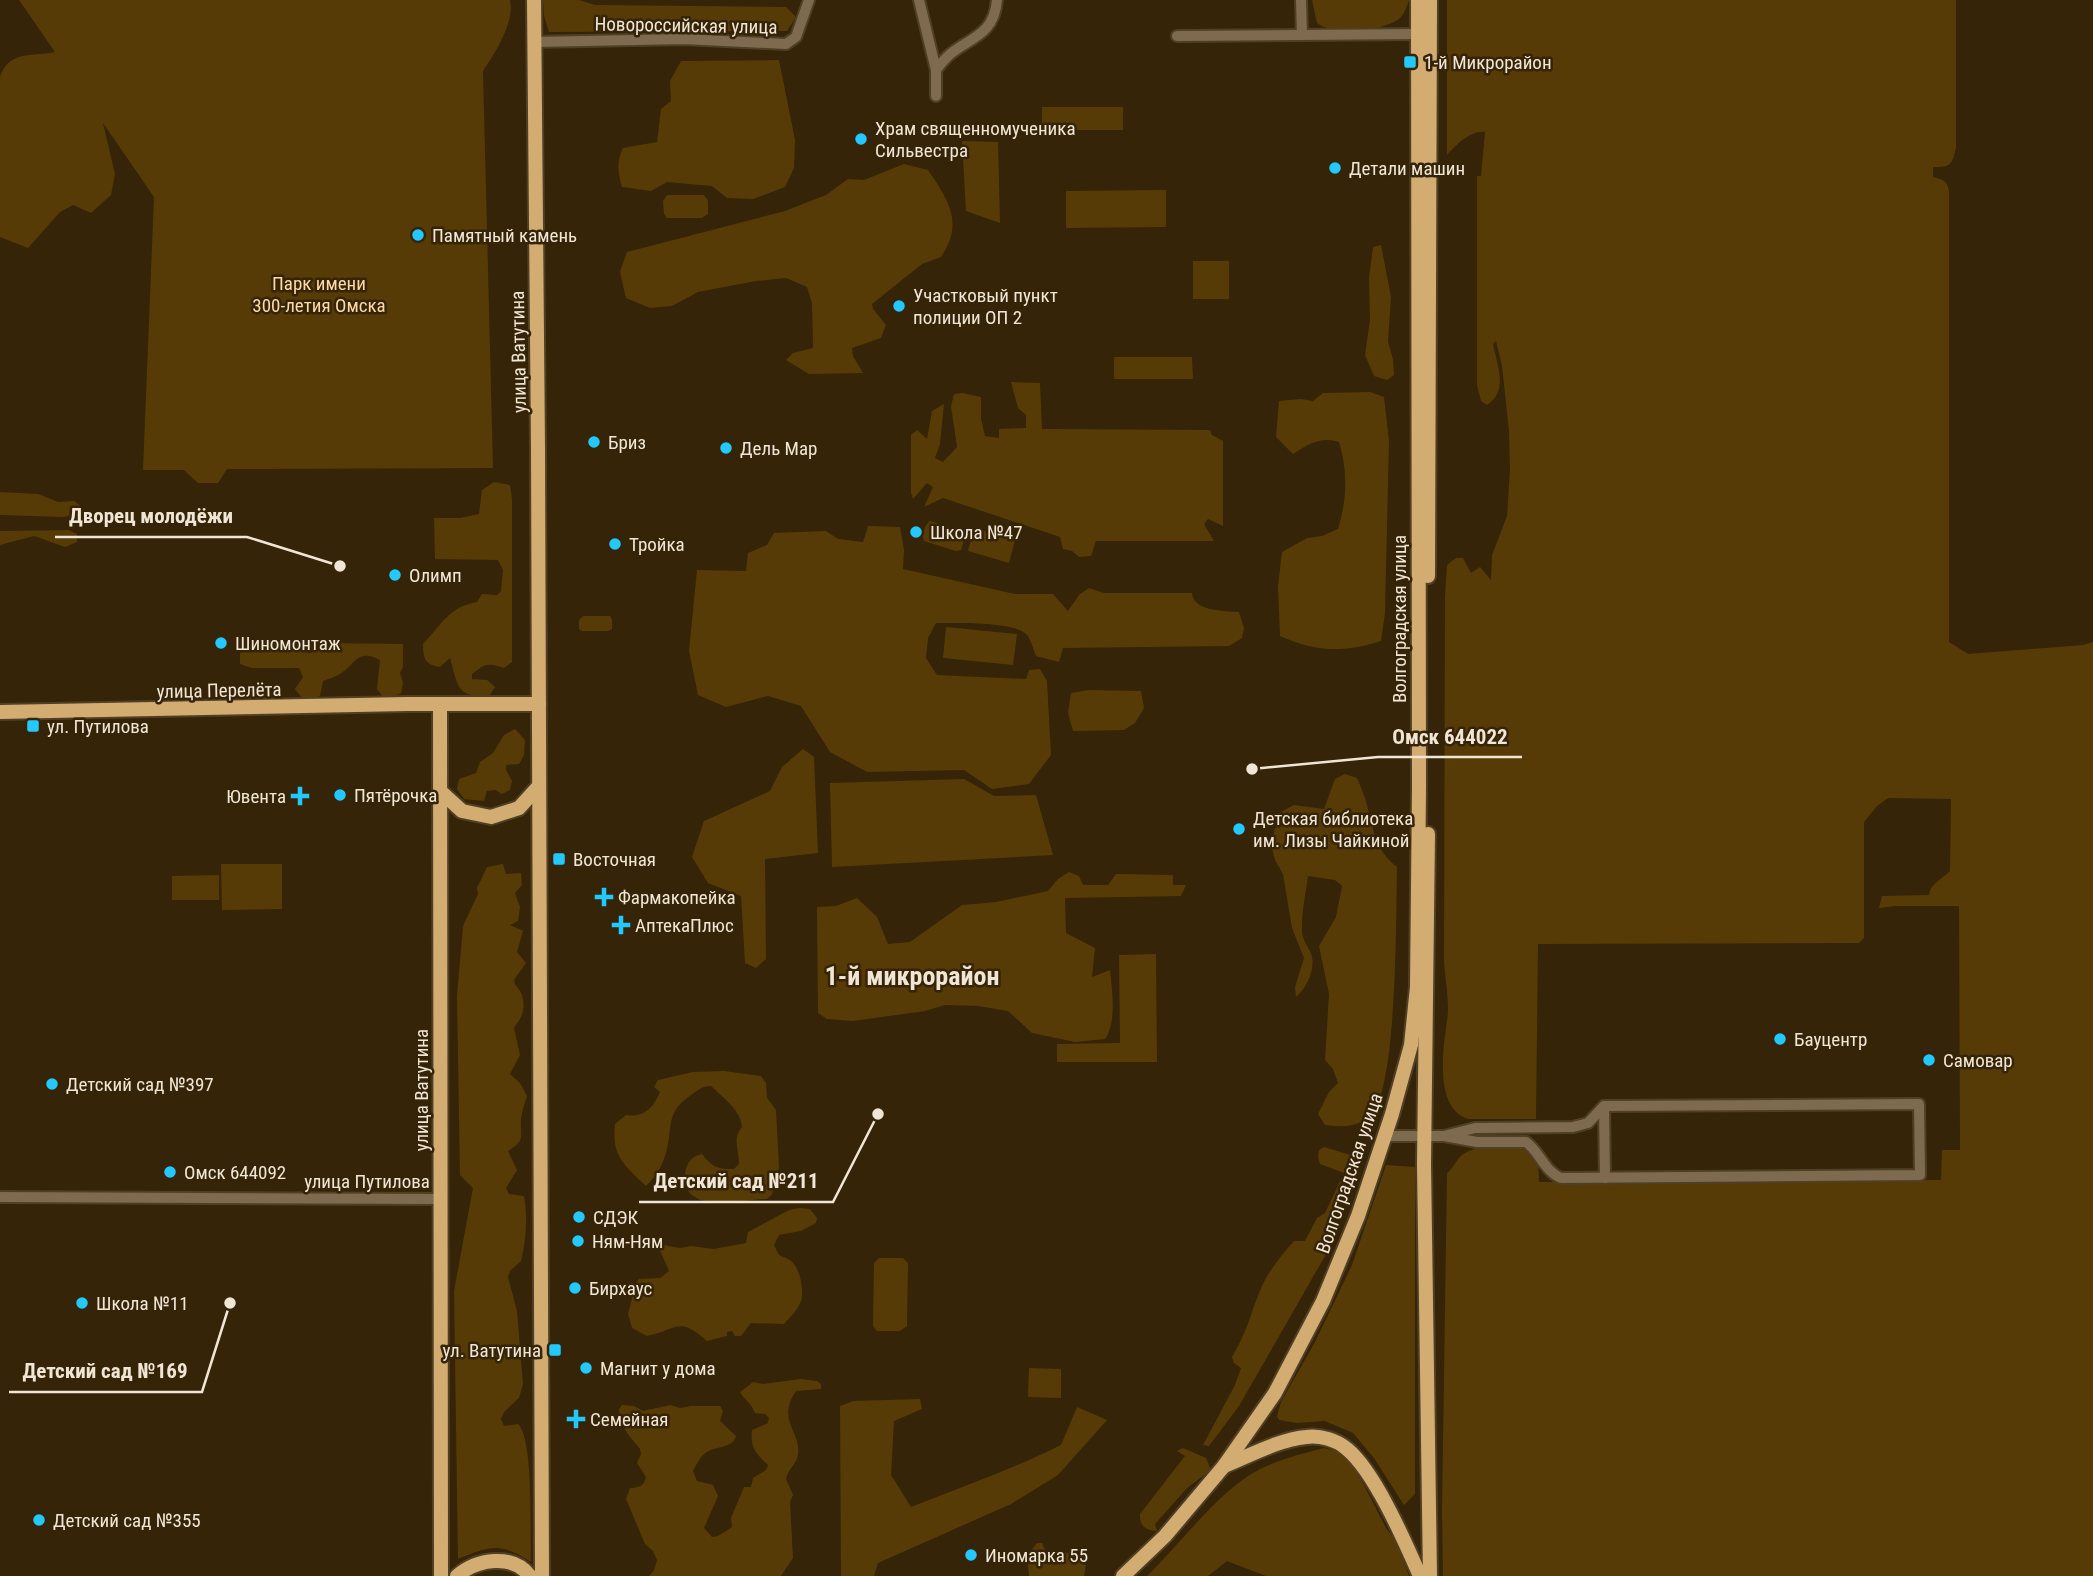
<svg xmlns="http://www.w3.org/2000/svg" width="2093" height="1576" font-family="'Roboto Condensed',sans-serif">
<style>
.green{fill:#573b07}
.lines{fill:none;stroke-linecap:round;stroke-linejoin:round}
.minor-casing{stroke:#4f3f24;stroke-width:14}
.major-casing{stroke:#4f3f24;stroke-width:18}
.minor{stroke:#7d6a4f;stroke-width:10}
.major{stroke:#d3ac72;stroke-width:14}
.poi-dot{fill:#23c9fe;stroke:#352407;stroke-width:2.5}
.labels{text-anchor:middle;stroke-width:5;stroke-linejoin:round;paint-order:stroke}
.street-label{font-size:19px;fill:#f1e6d6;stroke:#352407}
.poi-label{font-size:19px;fill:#f1e6d6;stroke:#352407;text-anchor:start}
.park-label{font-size:19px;fill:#fed9a4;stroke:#352407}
.district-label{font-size:26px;font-weight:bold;fill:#f1e6d6;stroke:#352407}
.leader{fill:none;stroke:#f1e6d6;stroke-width:2.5}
.callout-dot{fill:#f1e6d6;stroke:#352407;stroke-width:2.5}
.callout-label{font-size:21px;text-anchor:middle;font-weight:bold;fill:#f1e6d6;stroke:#352407;stroke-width:5;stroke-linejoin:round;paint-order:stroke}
</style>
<rect width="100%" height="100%" fill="#352407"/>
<g class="green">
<path d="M19,0H510C515,22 495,53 483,71L493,468L227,469L218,483H198L184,470H143L154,197L103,123L115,174L111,195L91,213L73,205L60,212L28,248L0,237V77C9,50 31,57 55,52Z"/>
<polygon points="543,0 579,0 595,5 786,7 796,17 787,31 549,32 544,16"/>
<path d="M1312,0H1409C1406,9 1403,18 1394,22C1377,31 1332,35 1317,23Z"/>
<path d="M1447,0H1956V147C1953,163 1951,168 1933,167V177C1943,180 1947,180 1949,191V642L1968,654L2083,645L2093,642V1576H1443L1442,1512L1447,1173C1454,1168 1456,1158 1465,1153C1483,1143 1511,1147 1531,1148L1538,1159L1539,1182L1941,1180L1942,1150H1960L1959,906H1896L1879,908L1882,896L1929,895C1930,884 1942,879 1950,871L1951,799L1888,798L1877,806L1864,822V938L1859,943L1538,944L1536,1119H1468C1434,1108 1443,1049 1447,1021C1450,1003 1445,980 1444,961L1445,597L1447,565L1456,558H1463L1471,573L1480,567L1491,580L1492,555L1507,516L1510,470L1509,431L1502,366L1496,341L1493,344C1497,365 1509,391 1487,405L1481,401L1477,385V176H1481L1485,132C1471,130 1456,145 1447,155Z"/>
<path d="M779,60L795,140L794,168L785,187L753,199L727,198L712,186L667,182L651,191L622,187C618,173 616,162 623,148L657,142L661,109L671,101L670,81L681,61Z"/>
<rect x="1042" y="107" width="81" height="23"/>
<polygon points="962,141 998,142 1000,223 966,211"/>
<path d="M904,164L928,170C949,201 964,223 941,257L922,264L872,304L873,309L886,325L881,338L852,348L853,356L863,373L809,374L786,360L793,353L813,348L812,303L807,287L786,278L756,281L698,292L672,306L650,308L626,298L620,272L627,252L785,211L826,195L848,179L864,180Z"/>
<polygon points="1166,190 1166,227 1066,228 1066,191"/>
<polygon points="667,195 704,195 708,201 708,214 702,218 667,218 664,214 663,201"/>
<polygon points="1381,245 1391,297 1388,342 1393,359 1394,375 1387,380 1374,376 1365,355 1370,320 1369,278 1373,247"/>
<rect x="1193" y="261" width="36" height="38"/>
<polygon points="1114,357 1192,357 1193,379 1114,379"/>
<polygon points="1011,382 1040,383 1042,429 1210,430 1212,435 1223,441 1223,526 1208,519 1204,524 1214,541 1096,541 1091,556 1079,557 1072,551 1063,549 1060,537 943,498 924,507 933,487 927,483 913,499 911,493 911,435 917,430 927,439 932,411 944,404 940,444 935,458 943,462 957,447 951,406 954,394 962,393 981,397 981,419 985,436 999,438 999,429 1026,428 1026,415 1018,408"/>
<path d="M1370,392L1384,397L1389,441L1385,613L1381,641C1344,653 1315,652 1280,636L1278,586L1282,552L1307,538L1322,536L1338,529C1347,500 1348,471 1339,442C1321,436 1308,444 1293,454L1276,437L1279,401L1301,399L1313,401L1323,393Z"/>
<path d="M494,482L510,485L512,499V662L504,668C487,663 486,663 472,674V679L487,680L495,687L489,696C456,698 458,685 450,658L440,667C425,665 423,658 423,644C441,625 450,606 477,602L482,594L497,595L501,591L503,570L498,560L435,559L434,518H460L479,514L482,490Z"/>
<polygon points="0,492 38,494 58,502 74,501 81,506 77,515 63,517 0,515"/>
<path d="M930,521L963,531L965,536L961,550L956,551L924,541C921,536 925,524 930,521Z"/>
<path d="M868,526L900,527L904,550L903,569L1015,594H1053L1068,611L1079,595L1089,588L1104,593H1192C1193,611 1224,611 1239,612L1244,628L1242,638L1229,646L1063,648L1059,662L1036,656C1033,649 1031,640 1027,635C1016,621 954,623 936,623L928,638L926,658L937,675L1026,679L1029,670L1040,669L1047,681L1051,755L1029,784L992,789L964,770L867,772L830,752L801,706L768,696L726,707L698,695L689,651L697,570L746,571L748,553L767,545L774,533L826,531L838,539L863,542Z"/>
<polygon points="974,528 1015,540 1009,563 968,551"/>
<polygon points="69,530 77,534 77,542 65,547 34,536 0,545 0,531"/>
<polygon points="583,616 610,616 612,620 612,629 608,631 582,631 579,629 579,620"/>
<polygon points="946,627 1017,634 1013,665 943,658"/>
<path d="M323,643L403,644V667L400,673L403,683L401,693L393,697H383L377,689L380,660C357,648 356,664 340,674C335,677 328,679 323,681L320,696L311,699L302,698L295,689L303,677L299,668H251L240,664V653C259,641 290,650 311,653Z"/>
<polygon points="1089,690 1141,691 1144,708 1135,723 1124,730 1073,731 1068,713 1071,693"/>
<polygon points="515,729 525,740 524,755 519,764 506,765 506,770 512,781 510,790 502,794 495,790 487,791 484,801 464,799 457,789 459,779 476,773 480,762 493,753 504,735"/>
<polygon points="803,749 814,757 818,853 765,859 766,959 756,968 745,963 741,896 708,883 692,857 704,821 770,791 782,767"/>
<path d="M1345,774L1357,778C1361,788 1366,798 1368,809C1374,832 1376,851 1397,867C1396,909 1398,1092 1370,1116C1356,1128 1342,1127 1325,1125L1318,1114L1329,1092L1338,1083L1333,1069L1325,1060L1329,994L1319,946L1336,917L1342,886L1335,880L1308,876C1306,892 1302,909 1302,926C1301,942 1309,945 1312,957C1315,970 1306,989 1296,997L1295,987L1304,958L1292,928L1283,874L1275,860L1271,844L1279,813L1294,805L1324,809L1335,779Z"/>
<polygon points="964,779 994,796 1036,795 1053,855 832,867 830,783"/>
<polygon points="221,864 282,864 282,909 222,910"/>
<path d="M503,864L506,874L521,873L522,885L515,893L520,907L518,921L510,925L523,931L517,952L526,963L514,980C515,987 520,989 522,995C526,1009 522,1017 514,1028L520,1055L510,1074L520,1083L527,1096C525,1103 522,1111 521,1118C520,1138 526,1140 508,1151L517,1170L506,1188L509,1194L524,1196C528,1218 526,1240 521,1261L510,1271L508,1277L517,1311L523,1384L519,1398L504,1412L501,1419L504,1426L518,1424C534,1438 530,1537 531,1562C500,1542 490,1546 458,1559L454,1291L473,1188L460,1175L457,996L463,926L478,894L477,888L487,867Z"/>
<path d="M1069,872L1079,876L1083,885H1108L1116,874L1173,875V885H1186L1181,896L1065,898L1066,933L1095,948L1092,977L1110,970C1112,990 1117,1022 1105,1039L1075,1042L1032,1033L1008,1011L978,1006L945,1005L925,1011L853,1021L827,1019L818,1013L817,907L836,906L857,898L877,917L888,944L910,942L962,905L996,902L1048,891L1058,879Z"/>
<polygon points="219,875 219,900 172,900 172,876"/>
<polygon points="1156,954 1157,1062 1057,1062 1057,1044 1120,1043 1119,955"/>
<path d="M724,1071L761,1076L766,1083L767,1098L776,1110L779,1167L772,1194L767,1199C743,1199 680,1216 685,1173C687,1163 691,1156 702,1154C712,1167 717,1169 734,1169L739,1164C739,1150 732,1138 742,1127C741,1110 722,1097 711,1086C702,1086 698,1090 691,1095C662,1115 675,1130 664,1159C660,1170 654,1178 646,1186C625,1166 611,1156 615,1124L626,1115C644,1118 653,1108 660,1092L654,1087L658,1080L693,1072Z"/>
<path d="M1324,1147L1354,1156L1345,1182L1337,1226L1329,1249L1239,1406L1209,1446L1203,1445L1235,1385L1241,1368L1234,1363L1232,1357C1247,1333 1251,1311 1262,1286C1269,1270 1282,1255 1294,1241H1305L1317,1218L1325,1213L1344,1173L1320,1164L1318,1157L1319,1150Z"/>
<polygon points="1386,1165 1415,1167 1415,1494 1404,1505 1374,1458 1353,1433 1325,1421 1297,1423 1279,1420 1277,1416 1281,1402 1315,1342 1352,1265"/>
<path d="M799,1208L810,1209L817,1218L816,1223L801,1231L779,1235L774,1245L779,1255C783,1257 790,1259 793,1263C801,1272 804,1291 801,1301C798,1310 790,1317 784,1324L751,1323L741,1336H735L732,1331L727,1332V1336L707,1341C678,1315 677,1330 647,1336L632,1328L628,1314L636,1283L639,1279L660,1278L669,1271L658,1246L663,1245L680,1248L691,1246L714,1249L746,1243L748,1232L789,1210Z"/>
<polygon points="879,1258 903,1258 908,1263 907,1326 900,1331 877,1331 873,1326 874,1263"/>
<polygon points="1029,1368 1061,1369 1061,1398 1028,1397"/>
<path d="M801,1379L817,1381L821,1384V1389L796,1391C776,1421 801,1430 798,1454C797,1464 788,1469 786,1479L793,1495L790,1502L793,1558L781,1576H649L654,1570L657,1560L653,1551L645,1544L626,1499L630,1488C639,1487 644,1487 646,1477L637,1463L641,1454L640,1449L627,1433L620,1419L619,1409L622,1405L634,1406L643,1411L670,1405L680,1408L691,1406H720L723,1411L720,1421L736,1436C733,1448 717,1446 707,1452C701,1455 696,1465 693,1471L697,1481L713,1485L718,1496L704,1528L712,1537L718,1536L732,1527L731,1518L744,1487H751L753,1478L766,1470L768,1465C755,1453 750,1447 752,1430L768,1423L769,1418L765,1414L755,1413C750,1401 744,1400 740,1392L753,1382L763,1384Z"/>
<path d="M920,1399L922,1409L894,1421L891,1475L911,1507C961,1487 1013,1469 1061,1445L1077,1407L1107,1420L1058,1475L1011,1504L878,1563L874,1576H841L840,1406L853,1401Z"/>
<path d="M1183,1448L1206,1458L1211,1470L1187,1488L1155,1524L1157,1531C1147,1531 1139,1526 1140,1514L1185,1456L1177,1451Z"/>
<path d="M1324,1448L1339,1452L1352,1462L1386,1528L1399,1545L1409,1576H1266L1227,1561L1208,1576H1147C1178,1546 1213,1499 1248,1476C1271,1461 1298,1455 1324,1448Z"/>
<polygon points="1037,1543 1042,1543 1048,1557 1054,1558 1063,1552 1068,1553 1086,1565 1084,1576 1029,1576 1027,1556"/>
</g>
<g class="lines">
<g class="minor-casing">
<g id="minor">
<polyline points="919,0 936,70 936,96"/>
<polyline points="1301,0 1302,35"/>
<polyline points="1177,36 1418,34"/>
<polyline points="534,42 684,39 786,44 796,37 809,0"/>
<path d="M936,70C939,66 943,61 947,57C967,38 994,37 997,0"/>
<polyline points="1604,1106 1605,1178"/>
<path d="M1384,1136H1444L1477,1142H1526C1540,1152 1544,1171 1561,1178L1920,1175L1919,1104L1604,1106L1588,1123L1573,1127L1475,1128L1444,1136"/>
<polyline points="0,1197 440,1199"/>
</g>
</g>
<g class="major-casing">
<g id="major">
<polyline points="534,0 538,448 542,1576"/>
<polyline points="1428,576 1430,0"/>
<polyline points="440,704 441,1576"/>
<polyline points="0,712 407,704 539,704"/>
<polyline points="440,791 462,811 491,817 519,808 539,786"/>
<polyline points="1428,834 1424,1164 1430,1576"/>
<path d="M1224,1466C1251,1455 1278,1440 1306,1437C1320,1435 1337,1440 1347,1449C1375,1472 1405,1542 1420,1576"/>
<path d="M457,1576C477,1559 512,1553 530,1576"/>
<polyline points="1123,1576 1165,1536 1224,1466 1275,1393 1323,1301 1358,1216 1392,1114 1411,1045 1417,987 1419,787 1418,0"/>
</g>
</g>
<use href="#minor" class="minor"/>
<use href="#major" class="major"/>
</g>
<g class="poi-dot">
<rect x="1403" y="55" width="14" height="14" rx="3.5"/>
<circle cx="861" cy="139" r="7"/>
<circle cx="1335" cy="168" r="7"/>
<circle cx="418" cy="235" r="7"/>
<circle cx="899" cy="306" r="7"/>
<circle cx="594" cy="442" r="7"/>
<circle cx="726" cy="448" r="7"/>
<circle cx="916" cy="532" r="7"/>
<circle cx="615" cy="544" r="7"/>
<circle cx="395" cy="575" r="7"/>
<circle cx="221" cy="643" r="7"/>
<rect x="26" y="719" width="14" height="14" rx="3.5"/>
<circle cx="340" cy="795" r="7"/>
<path d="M296.5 785.5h7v7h7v7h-7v7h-7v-7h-7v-7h7z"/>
<circle cx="1239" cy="829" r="7"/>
<rect x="552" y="852" width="14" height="14" rx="3.5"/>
<path d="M600.5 886.5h7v7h7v7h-7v7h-7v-7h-7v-7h7z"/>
<path d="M617.5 914.5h7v7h7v7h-7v7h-7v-7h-7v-7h7z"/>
<circle cx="1780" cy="1039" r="7"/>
<circle cx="1929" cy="1060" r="7"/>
<circle cx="52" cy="1084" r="7"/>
<circle cx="170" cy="1172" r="7"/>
<circle cx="579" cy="1217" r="7"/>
<circle cx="578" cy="1241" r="7"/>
<circle cx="575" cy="1288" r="7"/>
<circle cx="82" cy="1303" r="7"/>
<rect x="548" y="1343" width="14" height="14" rx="3.5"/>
<circle cx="586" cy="1368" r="7"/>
<path d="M572.5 1408.5h7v7h7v7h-7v7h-7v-7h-7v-7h7z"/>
<circle cx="39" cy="1520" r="7"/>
<circle cx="971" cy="1555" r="7"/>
</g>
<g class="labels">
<g class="street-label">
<text transform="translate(686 25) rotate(1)" y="7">Новороссийская улица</text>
<text transform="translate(518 352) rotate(-91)" y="7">улица Ватутина</text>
<text transform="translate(1399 619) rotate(-90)" y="7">Волгоградская улица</text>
<text transform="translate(219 690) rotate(-1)" y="7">улица Перелёта</text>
<text transform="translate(421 1090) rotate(-90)" y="7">улица Ватутина</text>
<text transform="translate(1349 1173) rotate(-71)" y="7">Волгоградская улица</text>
<text x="367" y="1188">улица Путилова</text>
</g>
<g class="poi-label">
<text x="1424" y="69">1-й Микрорайон</text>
<text x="875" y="135">Храм священномученика<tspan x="875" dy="22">Сильвестра</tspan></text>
<text x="1349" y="175">Детали машин</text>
<text x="432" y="242">Памятный камень</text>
<text x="913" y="302">Участковый пункт<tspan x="913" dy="22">полиции ОП 2</tspan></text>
<text x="608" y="449">Бриз</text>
<text x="740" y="455">Дель Мар</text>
<text x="930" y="539">Школа №47</text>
<text x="629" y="551">Тройка</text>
<text x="409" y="582">Олимп</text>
<text x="235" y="650">Шиномонтаж</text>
<text x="47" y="733">ул. Путилова</text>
<text x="354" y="802">Пятёрочка</text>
<text x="286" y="803" text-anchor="end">Ювента</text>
<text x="1253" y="825">Детская библиотека<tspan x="1253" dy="22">им. Лизы Чайкиной</tspan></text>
<text x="573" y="866">Восточная</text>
<text x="618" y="904">Фармакопейка</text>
<text x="635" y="932">АптекаПлюс</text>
<text x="1794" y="1046">Бауцентр</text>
<text x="1943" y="1067">Самовар</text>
<text x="66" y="1091">Детский сад №397</text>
<text x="184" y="1179">Омск 644092</text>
<text x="593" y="1224">СДЭК</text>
<text x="592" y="1248">Ням-Ням</text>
<text x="589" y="1295">Бирхаус</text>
<text x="96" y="1310">Школа №11</text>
<text x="541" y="1357" text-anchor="end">ул. Ватутина</text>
<text x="600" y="1375">Магнит у дома</text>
<text x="590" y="1426">Семейная</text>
<text x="53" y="1527">Детский сад №355</text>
<text x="985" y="1562">Иномарка 55</text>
</g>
<g class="park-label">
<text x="319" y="290">Парк имени<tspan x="319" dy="22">300-летия Омска</tspan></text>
</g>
<g class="district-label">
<text x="912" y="985">1-й микрорайон</text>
</g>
</g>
<path class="leader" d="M340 566L247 537H55M1252 769L1378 757H1522M878 1114L833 1202H639M230 1303L202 1392H9"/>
<g class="callout-dot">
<circle cx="340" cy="566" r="7"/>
<circle cx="1252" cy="769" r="7"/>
<circle cx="878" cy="1114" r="7"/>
<circle cx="230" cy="1303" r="7"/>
</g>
<g class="callout-label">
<text x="151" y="523">Дворец молодёжи</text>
<text x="1450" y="744">Омск 644022</text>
<text x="736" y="1188">Детский сад №211</text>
<text x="105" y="1378">Детский сад №169</text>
</g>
</svg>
